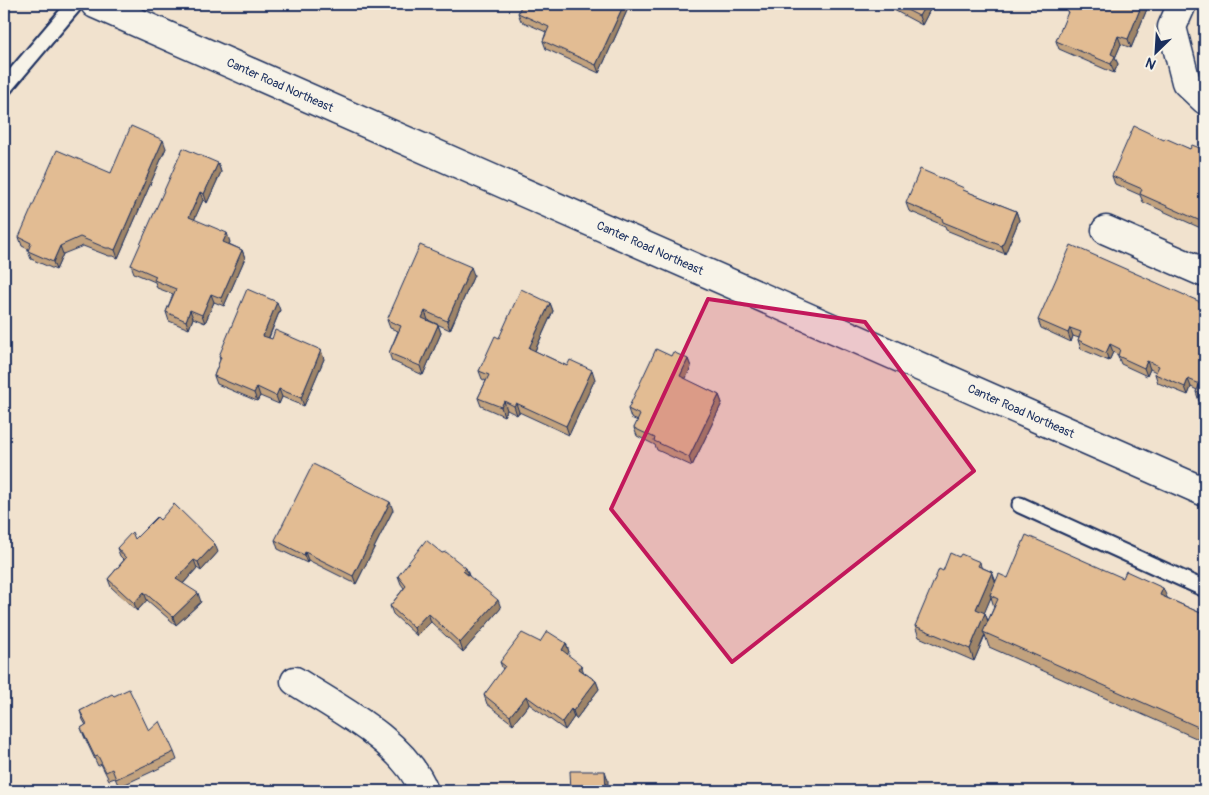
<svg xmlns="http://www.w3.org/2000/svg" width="1209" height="795" font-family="Pangolin,sans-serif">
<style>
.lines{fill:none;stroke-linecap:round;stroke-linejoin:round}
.lane-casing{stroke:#1b2f5e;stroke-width:19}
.street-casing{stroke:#1b2f5e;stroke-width:31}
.lane{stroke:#f7f3e8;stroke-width:15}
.street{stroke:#f7f3e8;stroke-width:28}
.wall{fill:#c2a27e;stroke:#1b2f5e;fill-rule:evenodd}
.shaded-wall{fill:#9e8467;stroke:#1b2f5e}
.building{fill:#e2bc93;stroke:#1b2f5e}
.marked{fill:#c2185b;fill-opacity:0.2;stroke:#c2185b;stroke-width:4;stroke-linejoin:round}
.labels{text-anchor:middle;stroke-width:4;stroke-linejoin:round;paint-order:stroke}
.street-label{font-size:12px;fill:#1b2f5e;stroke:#f7f3e8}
</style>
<rect width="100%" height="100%" fill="#f1e2ce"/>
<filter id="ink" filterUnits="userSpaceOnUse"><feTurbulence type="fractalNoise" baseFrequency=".02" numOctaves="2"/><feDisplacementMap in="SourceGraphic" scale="10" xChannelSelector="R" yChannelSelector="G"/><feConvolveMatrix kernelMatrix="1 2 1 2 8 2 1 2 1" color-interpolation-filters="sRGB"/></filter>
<g filter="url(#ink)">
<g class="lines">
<g class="lane-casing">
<g id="lane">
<polyline points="4,88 75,4"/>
<polyline points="1020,505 1205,589"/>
</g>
</g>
<g class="street-casing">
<g id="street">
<polyline points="95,4 1205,492"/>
<polyline points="1182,4 1172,27 1186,82 1205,100"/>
<polyline points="1106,230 1205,273"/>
<path d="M295,681C337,708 405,742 424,791"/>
</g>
</g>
<use href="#lane" class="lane"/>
<use href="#street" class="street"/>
</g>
<g class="wall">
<polygon points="630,4 599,73 546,49 543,41 546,32 521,21 518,13"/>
<polygon points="888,4 933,4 922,25 890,8"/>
<polygon points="1070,4 1149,4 1131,48 1121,44 1115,58 1118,64 1114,73 1059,49 1056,41 1068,14 1067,11"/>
<polygon points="1164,140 1190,149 1205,150 1205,230 1143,202 1140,195 1115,184 1112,176"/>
<polygon points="166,148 118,258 113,256 109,256 83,246 63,254 56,270 31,259 28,251 28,249 22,246 19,237 111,173"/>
<polygon points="218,163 221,172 207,203 203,200 194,220 230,242 229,244 242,250 245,258 224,306 214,302 205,323 193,318 189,329 169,321 166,312 173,294 157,288 155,282 134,273 131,265"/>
<polygon points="965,191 1016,211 1019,220 1005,254 946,230 945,226 909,211 906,203"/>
<polygon points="474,275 450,330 428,320 427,320 438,325 441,333 423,375 392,361 389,353 398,331 390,328 387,320"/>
<polygon points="550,303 553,311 535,351 595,379 569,435 519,412 517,415 507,410 504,416 481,406 478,398 486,381 482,379 479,371 499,338"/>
<polygon points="1205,304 1205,403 1199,401 1196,392 1197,390 1191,387 1188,395 1158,383 1155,374 1156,372 1150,369 1147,376 1121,364 1118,356 1118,355 1113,352 1109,361 1081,349 1078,340 1079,338 1073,336 1071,342 1041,328 1038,320"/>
<polygon points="280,310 269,338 324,359 304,406 282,397 279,404 260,396 257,401 217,384 214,376 220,360 219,356"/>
<polygon points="671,356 688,359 691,367 685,379 719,395 722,403 692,466 657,450 655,445 637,436 634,428 638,421 631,418 628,409"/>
<polygon points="393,510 356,584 308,560 307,563 278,549 275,540"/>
<polygon points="160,520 218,552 201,571 197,568 183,584 201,602 176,625 147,600 137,611 111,587 108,579 124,560 120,556 117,548 135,539"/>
<polygon points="442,553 466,568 469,576 501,608 463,652 431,622 417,636 393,614 390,606 404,588 401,584 398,576"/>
<path d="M959,557L980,562L981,567L992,572L996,582L1008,578L1167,598L1205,615V742L989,647L985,635L974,661L919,637L915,626ZM991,597L994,607L988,621L985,613H984Z"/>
<polygon points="540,642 566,643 569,652 567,654 583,672 596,681 599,689 576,719 574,717 565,730 529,704 513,724 487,704 484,695 503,670 500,662"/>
<polygon points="114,696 149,731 174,752 177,760 119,787 115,778 109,780 101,764 98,766 84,736 81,728 86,725 83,720 80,711"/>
</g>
<g class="shaded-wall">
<polygon points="624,4 630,4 599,73 596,65"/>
<polygon points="926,4 933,4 922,25 919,16"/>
<polygon points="1142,4 1149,4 1131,48 1128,39"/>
<polygon points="1118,36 1121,44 1115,58 1118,64 1114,73 1111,64 1111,54"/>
<polygon points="163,140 166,148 118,258 115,250"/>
<polygon points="218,163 221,172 207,203 204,194"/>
<polygon points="200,192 203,200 192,225 189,217"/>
<polygon points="1016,211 1019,220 1005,254 1002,246"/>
<polygon points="227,233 230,242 226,250 223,242"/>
<polygon points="60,246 63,254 56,270 53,262"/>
<polygon points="242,250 245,258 224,306 221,298"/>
<polygon points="471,267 474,275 450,330 447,321"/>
<polygon points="211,294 214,302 205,323 202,315"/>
<polygon points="277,302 280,310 266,344 263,336"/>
<polygon points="550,303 553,311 532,357 529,348"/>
<polygon points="190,310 193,318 189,329 186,321"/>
<polygon points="425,311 428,320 425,326 422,318"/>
<polygon points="438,325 441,333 423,375 420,366"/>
<polygon points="1070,328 1073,336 1071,342 1068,333"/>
<polygon points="1110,344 1113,352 1109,361 1106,353"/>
<polygon points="321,350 324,359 304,406 301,398"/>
<polygon points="688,359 691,367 683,385 680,376"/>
<polygon points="1147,361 1150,369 1147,376 1144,368"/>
<polygon points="592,370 595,379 569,435 566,426"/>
<polygon points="1188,379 1191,387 1188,395 1185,387"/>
<polygon points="257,387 260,396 257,401 254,393"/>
<polygon points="279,389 282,397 279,404 276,396"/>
<polygon points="719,395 722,403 692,466 689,457"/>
<polygon points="504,401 507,410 504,416 501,407"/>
<polygon points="516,403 519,412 517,415 514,406"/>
<polygon points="390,502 393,510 356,584 353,576"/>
<polygon points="215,544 218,552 201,571 198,562"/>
<polygon points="305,552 308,560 307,563 304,555"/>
<polygon points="194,560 197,568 179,588 176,579"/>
<polygon points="466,568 469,576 463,571"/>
<polygon points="992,572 996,584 990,595 991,597 981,621 976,609"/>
<polygon points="1163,588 1169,602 1160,595"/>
<polygon points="144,592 147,600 137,611 134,603"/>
<polygon points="198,593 201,602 176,625 173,617"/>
<polygon points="498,600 501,608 463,652 460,643"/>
<polygon points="428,613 431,622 417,636 414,628"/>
<polygon points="985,613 989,625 983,632 985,635 974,661 970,649"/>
<polygon points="566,643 569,652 565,658 562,650"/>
<polygon points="581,665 584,673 579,669"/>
<polygon points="596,681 599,689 576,719 573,711"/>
<polygon points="526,696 529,704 513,724 510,716"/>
<polygon points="571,709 574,717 565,730 562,722"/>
<polygon points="605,771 608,780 608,791 606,791"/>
</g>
<g class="building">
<polygon points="522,4 624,4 596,65 543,41 549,27 518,13"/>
<polygon points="895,4 926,4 919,16"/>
<polygon points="1070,4 1142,4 1128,39 1118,36 1111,54 1115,56 1111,64 1056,41 1068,12 1067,11"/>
<polygon points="131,126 163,140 115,250 110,248 106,248 80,237 60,246 53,262 28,251 31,243 19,237 57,150 111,173"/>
<polygon points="1134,126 1164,140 1165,138 1190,149 1192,145 1205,150 1205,223 1140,194 1142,189 1112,176"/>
<polygon points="183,148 218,163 204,194 200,192 189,217 227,233 223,242 242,250 221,298 211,294 202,315 190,310 186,321 166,312 176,289 154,280 156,276 131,265"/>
<polygon points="920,169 964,188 963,190 1016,211 1002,246 943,222 942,218 906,203"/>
<polygon points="420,245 471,267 447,321 425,311 422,318 438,325 420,366 389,353 401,326 387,320"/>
<polygon points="1071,245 1205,304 1205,396 1196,392 1200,384 1188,379 1185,387 1155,374 1159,366 1147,361 1144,368 1118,356 1120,349 1110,344 1106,353 1078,340 1081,332 1070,328 1068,333 1038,320"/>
<polygon points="247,289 277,302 263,336 272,339 275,330 321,350 301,398 279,389 276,396 257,387 254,393 214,376 221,357 219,356"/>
<polygon points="521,289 550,303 529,348 567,366 570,360 592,370 566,426 516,403 514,406 504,401 501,407 478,398 489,375 479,371 495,336 499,338"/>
<polygon points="656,349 671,356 673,352 688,359 680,376 719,395 689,457 654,441 655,438 634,428 640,415 628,409"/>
<polygon points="313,464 390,502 353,576 305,552 304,555 275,540"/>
<polygon points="174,504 215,544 198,562 194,560 176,579 198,593 173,617 144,592 134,603 108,579 126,558 117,548 132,532 135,539 157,517 160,520"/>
<polygon points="1026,535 1123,578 1126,571 1163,588 1160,595 1205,615 1205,730 983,632 998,599 990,595 999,574 1008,578"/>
<polygon points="426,540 442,553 446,552 466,568 463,571 498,600 460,643 428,613 414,628 390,606 406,586 398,576"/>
<polygon points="950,553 959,557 961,554 980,562 978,566 992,572 976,609 985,613 970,649 915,626 939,569 943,571"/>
<polygon points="547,631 566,643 562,650 581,665 579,669 596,681 573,711 571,709 562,722 526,696 510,716 484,695 505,666 500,662 522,633 540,642"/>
<polygon points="129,689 149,731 160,721 174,752 116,779 112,769 106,772 98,756 95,757 81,728 87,724 80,711 112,694 114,696"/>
<polygon points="570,771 605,771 606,791 571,791"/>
<polygon points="277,790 295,791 277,791"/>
</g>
</g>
<path class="marked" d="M708,299L865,322L974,471L732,662L611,509Z"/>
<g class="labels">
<g class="street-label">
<text transform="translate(280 85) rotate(24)" y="4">Canter Road Northeast</text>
<text transform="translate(650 248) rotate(24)" y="4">Canter Road Northeast</text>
<text transform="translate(1021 411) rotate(24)" y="4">Canter Road Northeast</text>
</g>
</g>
<rect width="1209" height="795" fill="none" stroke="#f7f3e8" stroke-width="20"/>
<rect x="10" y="10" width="1189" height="775" fill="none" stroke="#1b2f5e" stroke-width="2" filter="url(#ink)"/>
<g transform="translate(1156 52) rotate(205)" stroke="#f7f3e8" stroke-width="4" paint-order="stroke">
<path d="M0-4L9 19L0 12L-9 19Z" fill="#1b2f5e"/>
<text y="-8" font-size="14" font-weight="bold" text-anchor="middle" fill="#1b2f5e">N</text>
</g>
</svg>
